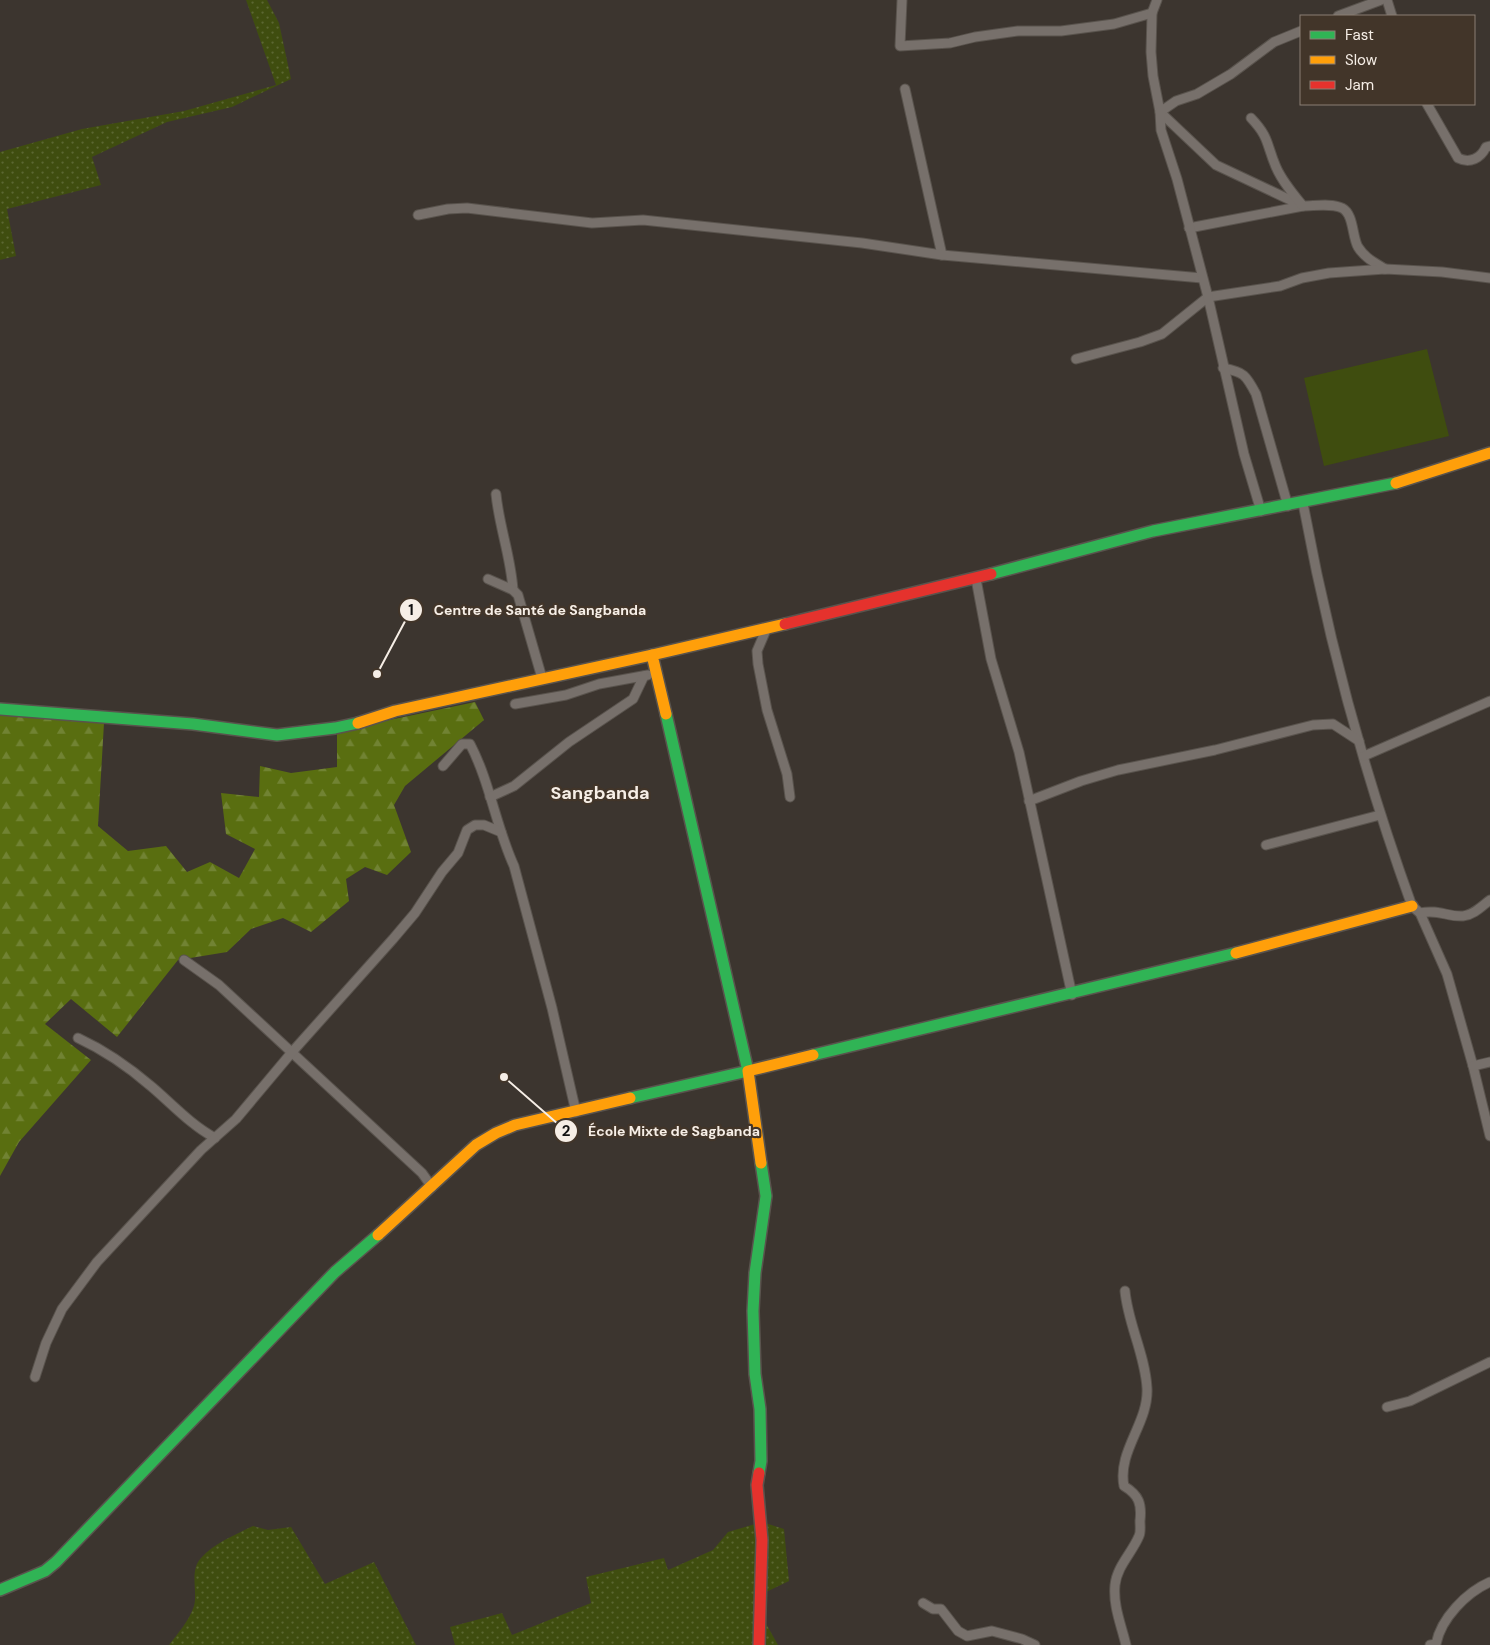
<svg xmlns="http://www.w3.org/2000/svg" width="1490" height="1645" font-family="'DM Sans',sans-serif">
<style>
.grass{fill:url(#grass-dots)}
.forest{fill:url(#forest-firs)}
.pitch{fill:#3f4d0f}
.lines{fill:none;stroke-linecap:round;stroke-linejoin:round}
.street-casing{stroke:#59534d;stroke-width:11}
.fast-casing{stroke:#59534d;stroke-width:14}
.slow-casing{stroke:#59534d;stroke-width:14}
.jam-casing{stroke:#59534d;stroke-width:14}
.street{stroke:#77706b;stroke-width:9}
.fast{stroke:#30b455;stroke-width:11}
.slow{stroke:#ff9f0a;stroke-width:11}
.jam{stroke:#e5322d;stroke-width:11}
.labels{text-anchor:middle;stroke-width:4.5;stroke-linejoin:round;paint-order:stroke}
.district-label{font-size:18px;font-weight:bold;fill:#f6eee6;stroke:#423529}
.leader{fill:none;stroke:#f6eee6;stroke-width:2}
.callout-dot{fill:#f6eee6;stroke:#423529;stroke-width:2}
.mark-label{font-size:15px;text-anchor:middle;font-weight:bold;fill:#111}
.callout-label{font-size:14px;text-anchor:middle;font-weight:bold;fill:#f6eee6;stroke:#423529;stroke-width:4.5;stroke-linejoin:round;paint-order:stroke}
</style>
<defs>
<pattern id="grass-dots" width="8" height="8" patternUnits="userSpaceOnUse" patternTransform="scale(1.25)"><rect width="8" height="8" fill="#3f4d0f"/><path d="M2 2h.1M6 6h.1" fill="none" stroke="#5b6732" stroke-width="1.8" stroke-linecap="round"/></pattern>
<pattern id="forest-firs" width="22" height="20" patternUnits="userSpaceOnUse" patternTransform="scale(1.25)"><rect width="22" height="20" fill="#596e10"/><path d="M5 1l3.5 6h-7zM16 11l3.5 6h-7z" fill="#718333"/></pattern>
</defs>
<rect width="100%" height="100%" fill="#3c352f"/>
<g class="grass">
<polygon points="246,0 267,0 279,23 291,79 232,107 167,122 92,157 101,185 7,209 16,256 0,260 0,152 82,129 184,111 276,85"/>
<polygon points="762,1522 784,1529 789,1581 762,1594 764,1620 778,1645 455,1645 450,1627 502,1613 512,1635 591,1603 586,1577 664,1558 668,1570 713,1550 728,1532"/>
<path d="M253,1526L268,1530L291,1527L325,1584L374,1562L416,1645H169C178,1633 189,1621 194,1606C198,1591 189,1571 201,1558C214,1543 235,1535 253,1526Z"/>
</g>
<polygon class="forest" points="475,702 484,720 405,786 394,805 411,852 387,875 365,867 346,879 349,901 311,932 283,918 251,929 227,952 178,960 117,1037 71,999 45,1024 91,1060 19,1142 0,1176 0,714 104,723 98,826 128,851 166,846 187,872 210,862 239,878 255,849 226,834 221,793 259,797 260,766 291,773 337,767 337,731"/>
<polygon class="pitch" points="1427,349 1449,436 1324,466 1304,378"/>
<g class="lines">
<g class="street-casing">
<g id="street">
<polyline points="902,0 900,46 950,43 975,37 1018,31 1061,31 1114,24 1152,13"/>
<polyline points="1157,0 1152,13 1151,52 1153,76 1160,112 1216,165 1303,206 1189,228"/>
<polyline points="1387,0 1392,16"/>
<polyline points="1338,16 1381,0"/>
<polyline points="905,89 942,255"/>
<path d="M1427,104L1458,158C1470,164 1481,158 1486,147L1490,146"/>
<path d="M1251,118C1270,138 1266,144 1276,167C1282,181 1293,194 1303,206C1315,206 1331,203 1342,208C1354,214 1352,237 1358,247C1365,258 1374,262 1385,269"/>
<polyline points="418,215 448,209 467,208 592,223 643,220 862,243 942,255 1202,278"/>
<polyline points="1076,359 1140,342 1162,334 1208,297 1280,286 1302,278 1329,273 1385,269 1442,272 1490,278"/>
<path d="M1223,368C1244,372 1246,375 1256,394L1288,506"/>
<path d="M496,494C499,526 511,557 513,590"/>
<path d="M1303,503C1328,640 1365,776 1412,906L1420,913L1447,974L1473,1066L1490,1136"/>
<polyline points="1261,511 1244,454 1208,297 1177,179 1161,130 1160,112 1176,101 1197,94 1231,74 1274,42 1301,31"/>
<polyline points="488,579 513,590 518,595 542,678"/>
<polyline points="976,579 991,659 1019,752 1072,995"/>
<polyline points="766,630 757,651 758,664 767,710 787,774 790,797"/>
<polyline points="515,704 566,695 599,684 648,675"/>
<polyline points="1364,756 1490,701"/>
<path d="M443,766L462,744H470C490,782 496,827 514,866L552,1008L576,1112"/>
<polyline points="490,797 514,786 569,742 633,699 644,676"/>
<polyline points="1029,801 1081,781 1118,770 1215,750 1313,725 1333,724 1359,741"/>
<polyline points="1266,845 1380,815"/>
<path d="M1420,913C1439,909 1447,917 1463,916C1474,915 1482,906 1490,900"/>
<polyline points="184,960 219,985 422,1173 432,1187"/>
<path d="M78,1038C104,1050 130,1068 152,1087C173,1105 191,1125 215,1138"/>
<polyline points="1473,1066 1490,1062"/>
<path d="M1125,1291C1128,1324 1145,1354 1147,1388C1149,1423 1117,1451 1124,1486C1139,1495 1142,1504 1140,1521C1140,1526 1141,1532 1139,1536C1132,1553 1117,1566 1115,1585C1113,1606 1121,1624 1126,1645"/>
<polyline points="35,1377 46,1343 62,1309 97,1262 201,1150 236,1119 293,1051 393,939 415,913 442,872 458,853 467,830 475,825 484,825 501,832"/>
<polyline points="1387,1407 1410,1401 1490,1362"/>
<polyline points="923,1603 933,1609 941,1609 958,1631 967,1636 992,1631 1022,1639 1035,1645"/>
<path d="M1430,1645L1436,1644C1441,1618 1467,1592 1490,1582"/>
</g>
</g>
<g class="fast-casing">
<g id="fast">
<polyline points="991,574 1153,531 1396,483"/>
<polyline points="0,709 193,724 277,735 335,728 358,723"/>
<polyline points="813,1055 1236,953"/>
<polyline points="630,1098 748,1071 666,714"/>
<polyline points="759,1473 761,1461 760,1409 755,1374 753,1311 755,1273 766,1196 761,1163"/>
<polyline points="0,1590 45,1571 56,1562 335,1272 378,1235"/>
</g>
</g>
<g class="slow-casing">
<g id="slow">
<polyline points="1396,483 1490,453"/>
<polyline points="666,714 652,655 785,624"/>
<polyline points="358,723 395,711 652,655"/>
<polyline points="1236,953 1412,906"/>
<polyline points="761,1163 748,1071 813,1055"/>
<polyline points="378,1235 476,1145 496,1133 515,1125 630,1098"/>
</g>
</g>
<g class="jam-casing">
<g id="jam">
<polyline points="785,624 991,574"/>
<polyline points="759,1473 757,1485 762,1540 759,1645"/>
</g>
</g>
<use href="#street" class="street"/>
<use href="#fast" class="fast"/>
<use href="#slow" class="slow"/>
<use href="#jam" class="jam"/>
</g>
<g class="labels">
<g class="district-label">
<text x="600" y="799">Sangbanda</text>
</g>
</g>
<path class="leader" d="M377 674L411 610M504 1077L566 1131"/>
<g class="callout-dot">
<circle cx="377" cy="674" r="5"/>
<circle cx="504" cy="1077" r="5"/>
<circle cx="411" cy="610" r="12"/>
<circle cx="566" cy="1131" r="12"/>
</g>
<g class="mark-label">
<text x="411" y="615">1</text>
<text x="566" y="1136">2</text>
</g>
<g class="callout-label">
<text x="540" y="615">Centre de Santé de Sangbanda</text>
<text x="674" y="1136">École Mixte de Sagbanda</text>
</g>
<rect x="1300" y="15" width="175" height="90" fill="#423529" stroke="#8a7f75"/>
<rect x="1310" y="31" width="25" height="8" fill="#30b455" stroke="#8a7f75"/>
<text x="1345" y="40" font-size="15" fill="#f6eee6">Fast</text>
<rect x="1310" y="56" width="25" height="8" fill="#ff9f0a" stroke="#8a7f75"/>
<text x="1345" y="65" font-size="15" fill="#f6eee6">Slow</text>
<rect x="1310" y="81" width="25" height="8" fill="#e5322d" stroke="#8a7f75"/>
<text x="1345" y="90" font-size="15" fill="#f6eee6">Jam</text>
</svg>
